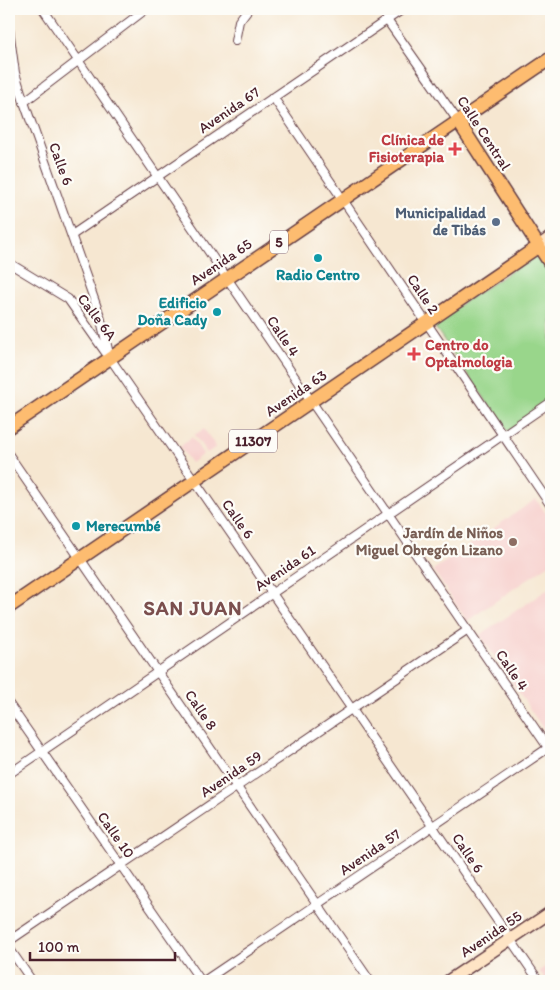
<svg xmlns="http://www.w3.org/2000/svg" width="560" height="990" font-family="Itim,sans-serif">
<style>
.built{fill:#f7d0cd}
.green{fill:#99d68b;stroke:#727a5b}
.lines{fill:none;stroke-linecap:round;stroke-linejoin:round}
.street-casing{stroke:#643d44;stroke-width:10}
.secondary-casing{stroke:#643d44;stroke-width:14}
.primary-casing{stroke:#643d44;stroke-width:15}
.street{stroke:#fff;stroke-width:8}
.secondary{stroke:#fee4c5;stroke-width:11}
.primary{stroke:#fdbc6f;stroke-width:12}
.health-dot{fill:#e0444e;stroke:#fdfcf7;stroke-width:2}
.service-dot{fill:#5c6f8a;stroke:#fdfcf7;stroke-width:2}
.culture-dot{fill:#0f9aa8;stroke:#fdfcf7;stroke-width:2}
.education-dot{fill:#8d6e63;stroke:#fdfcf7;stroke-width:2}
.labels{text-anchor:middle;stroke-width:4.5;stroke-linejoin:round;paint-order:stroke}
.shield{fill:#fdfcf7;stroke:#806168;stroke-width:1}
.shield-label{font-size:14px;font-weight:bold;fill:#4a1f2b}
.street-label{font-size:15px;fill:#4a1f2b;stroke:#fdfcf7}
.health-label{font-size:15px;font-weight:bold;fill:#be3a42;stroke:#fdfcf7;text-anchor:end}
.service-label{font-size:15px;font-weight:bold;fill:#4e5e75;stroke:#fdfcf7;text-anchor:end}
.culture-label{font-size:15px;font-weight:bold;fill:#0d838f;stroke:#fdfcf7}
.education-label{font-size:15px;font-weight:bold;fill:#785e54;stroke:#fdfcf7;text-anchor:end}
.district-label{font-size:20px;font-weight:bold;letter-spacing:1px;fill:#7b4f4e;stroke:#fdfcf7}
</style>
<rect width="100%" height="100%" fill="#fdfcf7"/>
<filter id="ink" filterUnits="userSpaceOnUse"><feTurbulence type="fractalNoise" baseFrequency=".02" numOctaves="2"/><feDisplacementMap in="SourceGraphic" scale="10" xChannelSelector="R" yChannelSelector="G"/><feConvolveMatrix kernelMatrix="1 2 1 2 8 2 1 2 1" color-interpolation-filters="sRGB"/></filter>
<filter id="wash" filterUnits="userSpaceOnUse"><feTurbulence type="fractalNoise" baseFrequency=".0096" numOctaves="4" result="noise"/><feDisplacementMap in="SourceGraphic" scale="20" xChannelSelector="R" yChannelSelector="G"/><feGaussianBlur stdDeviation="1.12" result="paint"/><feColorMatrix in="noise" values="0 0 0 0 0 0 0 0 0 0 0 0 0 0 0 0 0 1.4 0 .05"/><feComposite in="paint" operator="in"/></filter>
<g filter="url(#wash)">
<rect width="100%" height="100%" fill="#f6e7d1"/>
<g class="built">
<polygon points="204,429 216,447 207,453 194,435"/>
<polygon points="192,437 203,454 191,463 180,447"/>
<polygon points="536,499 551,521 551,563 467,621 433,570"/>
<polygon points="551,587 551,734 548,736 480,635"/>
<polygon points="551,963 551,981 546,981 539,971"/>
</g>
<polygon class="green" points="537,254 551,274 551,402 508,432 432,323"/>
</g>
<g filter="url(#ink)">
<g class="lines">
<g class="street-casing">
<g id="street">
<polyline points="43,9 551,752"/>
<polyline points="387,20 458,121"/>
<polyline points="9,29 15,73 24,102 100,316 110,358 539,981"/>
<polyline points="235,41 239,21 248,9"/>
<polyline points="273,97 551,506"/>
<polyline points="24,102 146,9"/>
<polyline points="72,235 403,9"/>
<polyline points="9,263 68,299 106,353"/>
<polyline points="9,455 370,981"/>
<polyline points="9,704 201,981"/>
<polyline points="9,774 551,402"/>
<polyline points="9,941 468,630"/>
<polyline points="9,948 32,981"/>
<polyline points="204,981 551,746"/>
</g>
</g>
<g class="secondary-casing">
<g id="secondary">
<polyline points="539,246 551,237"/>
<polyline points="448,981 551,912"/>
</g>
</g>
<g class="primary-casing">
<g id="primary">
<polyline points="458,121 551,265"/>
<polyline points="9,427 551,58"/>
<polyline points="9,607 539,246"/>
</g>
</g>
<use href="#street" class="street"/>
<use href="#secondary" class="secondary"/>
<use href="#primary" class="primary"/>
</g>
</g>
<g class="health-dot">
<path d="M452.5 141.5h5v5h5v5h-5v5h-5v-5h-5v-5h5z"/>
<path d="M411.5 346.5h5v5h5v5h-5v5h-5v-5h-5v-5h5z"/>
</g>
<circle class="service-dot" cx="496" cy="222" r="5"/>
<g class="culture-dot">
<circle cx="318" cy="258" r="5"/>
<circle cx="217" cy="312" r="5"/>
<circle cx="76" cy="526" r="5"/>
</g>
<circle class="education-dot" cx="513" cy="542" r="5"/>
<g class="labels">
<g class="shield">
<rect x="270" y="230.5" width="18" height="23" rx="4"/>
<rect x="229" y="429.5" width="48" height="23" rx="4"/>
</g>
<g class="shield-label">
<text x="279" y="247">5</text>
<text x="253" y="446">11307</text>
</g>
<g class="street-label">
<text transform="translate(229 110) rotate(-34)" y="5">Avenida 67</text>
<text transform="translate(484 133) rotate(57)" y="5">Calle Central</text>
<text transform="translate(61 164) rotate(70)" y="5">Calle 6</text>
<text transform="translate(221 262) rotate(-34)" y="5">Avenida 65</text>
<text transform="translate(423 294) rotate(56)" y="5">Calle 2</text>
<text transform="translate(97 317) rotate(53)" y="5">Calle 6A</text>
<text transform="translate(283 336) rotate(56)" y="5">Calle 4</text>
<text transform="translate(296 393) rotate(-34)" y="5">Avenida 63</text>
<text transform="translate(238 519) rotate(55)" y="5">Calle 6</text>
<text transform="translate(285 568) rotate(-34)" y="5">Avenida 61</text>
<text transform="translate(512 670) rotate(56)" y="5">Calle 4</text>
<text transform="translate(201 710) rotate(56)" y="5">Calle 8</text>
<text transform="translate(231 774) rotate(-34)" y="5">Avenida 59</text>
<text transform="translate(116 835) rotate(55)" y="5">Calle 10</text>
<text transform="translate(370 852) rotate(-34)" y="5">Avenida 57</text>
<text transform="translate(468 853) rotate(56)" y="5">Calle 6</text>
<text transform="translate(491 934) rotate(-34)" y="5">Avenida 55</text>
</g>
<g class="health-label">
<text x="444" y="145">Clínica de<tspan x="444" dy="17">Fisioterapia</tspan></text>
<text x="425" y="350" text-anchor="start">Centro do<tspan x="425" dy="17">Optalmologia</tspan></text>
</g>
<g class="service-label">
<text x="486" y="218">Municipalidad<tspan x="486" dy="17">de Tibás</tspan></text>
</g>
<g class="culture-label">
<text x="318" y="280">Radio Centro</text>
<text x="207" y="308" text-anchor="end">Edificio<tspan x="207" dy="17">Doña Cady</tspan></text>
<text x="86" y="531" text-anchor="start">Merecumbé</text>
</g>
<g class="education-label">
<text x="503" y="538">Jardín de Niños<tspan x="503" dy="17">Miguel Obregón Lizano</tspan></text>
</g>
<g class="district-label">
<text x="193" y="615">SAN JUAN</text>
</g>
</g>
<rect width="560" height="990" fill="none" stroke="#fdfcf7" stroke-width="30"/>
<path d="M30 952v8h145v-8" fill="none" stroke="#4a1f2b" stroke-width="2.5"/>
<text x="38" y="952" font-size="15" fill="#4a1f2b" stroke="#fdfcf7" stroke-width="4" paint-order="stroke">100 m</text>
</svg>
